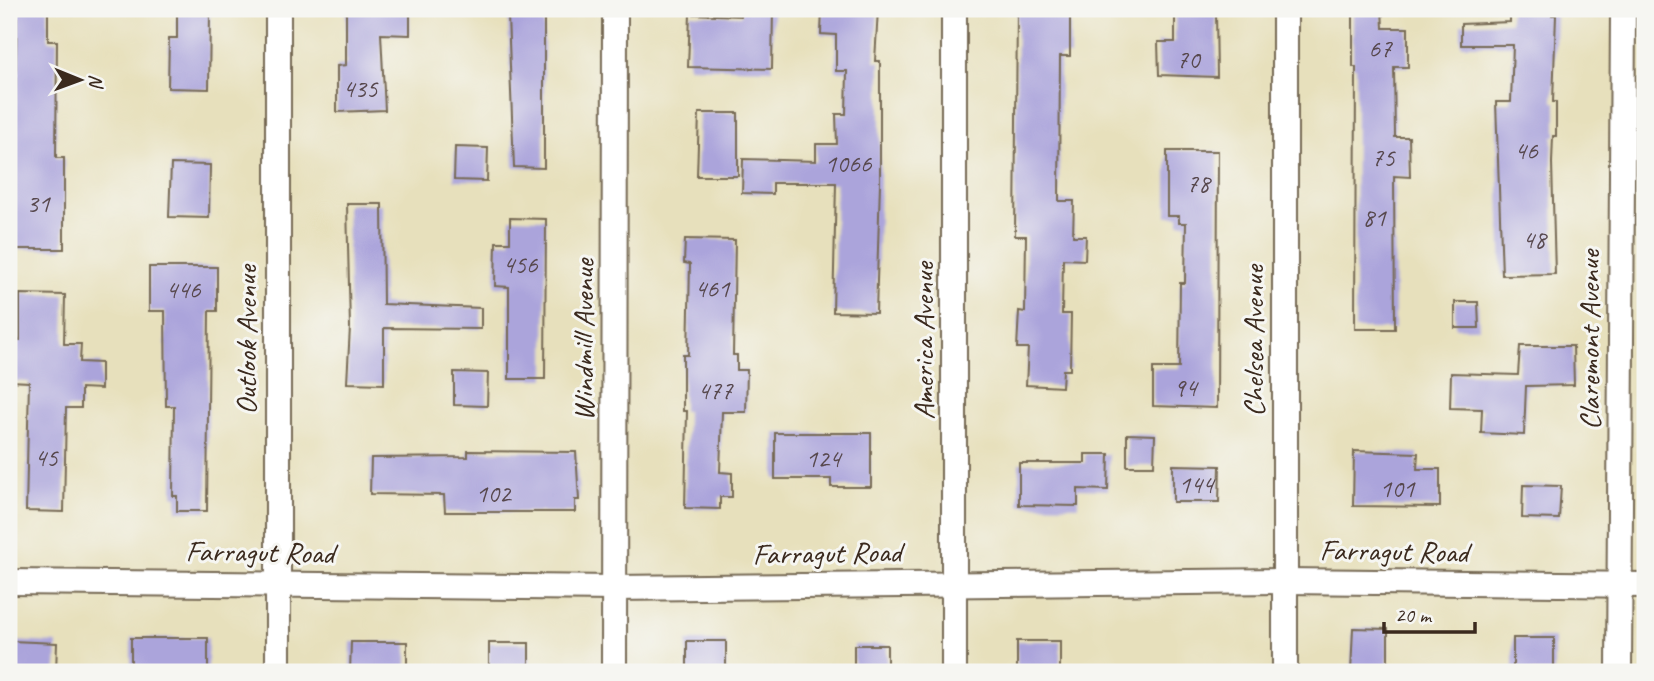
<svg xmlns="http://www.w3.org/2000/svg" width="1654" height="681" font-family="Caveat,sans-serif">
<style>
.building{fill:#aba4db}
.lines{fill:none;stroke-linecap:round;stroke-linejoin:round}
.street-casing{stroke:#776a55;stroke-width:28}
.street{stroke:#fff;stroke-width:24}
.labels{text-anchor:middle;stroke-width:6;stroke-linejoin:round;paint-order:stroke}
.number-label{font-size:26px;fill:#57484d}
.street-label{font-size:30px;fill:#3b2a1e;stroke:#f6f6f2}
</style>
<rect width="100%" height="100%" fill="#f6f6f2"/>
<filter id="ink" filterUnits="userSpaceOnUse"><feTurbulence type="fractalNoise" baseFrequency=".0143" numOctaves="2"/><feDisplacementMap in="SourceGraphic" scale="14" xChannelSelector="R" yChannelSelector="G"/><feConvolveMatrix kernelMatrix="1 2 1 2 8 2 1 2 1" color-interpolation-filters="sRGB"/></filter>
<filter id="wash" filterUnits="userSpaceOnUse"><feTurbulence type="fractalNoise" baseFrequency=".00686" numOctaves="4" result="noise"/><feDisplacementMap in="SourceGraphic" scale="28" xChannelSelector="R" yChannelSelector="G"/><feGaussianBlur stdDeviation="1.57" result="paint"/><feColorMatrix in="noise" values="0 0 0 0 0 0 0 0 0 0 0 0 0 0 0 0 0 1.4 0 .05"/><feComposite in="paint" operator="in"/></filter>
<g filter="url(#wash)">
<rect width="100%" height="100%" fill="#e7e0bc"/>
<g id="blocks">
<g class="building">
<polygon points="17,9 48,9 48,41 57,41 56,158 64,158 64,249 12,249"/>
<polygon points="346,9 410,9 410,35 381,34 385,110 337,112 337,66 346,65"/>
<polygon points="742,9 773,9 772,69 688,67 690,14 741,16"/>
<polygon points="822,9 878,9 875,61 880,61 880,183 876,313 833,312 836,183 773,183 773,194 742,193 743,159 816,161 816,144 837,144 836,114 846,114 847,71 836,71 836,35 821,34"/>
<polygon points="1017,9 1070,9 1070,56 1060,56 1059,201 1074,201 1073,236 1086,236 1085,260 1063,259 1062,314 1071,314 1070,370 1063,370 1062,387 1026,385 1028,348 1017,348 1019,311 1025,312 1026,236 1015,236"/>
<polygon points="1353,9 1382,9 1383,28 1408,28 1408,67 1394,67 1395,137 1409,137 1410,177 1394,176 1395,329 1355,329 1356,67 1353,67"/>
<polygon points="1510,9 1552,9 1552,15 1556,15 1553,102 1556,102 1556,136 1553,136 1552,163 1555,274 1502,275 1496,102 1511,102 1513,45 1461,45 1461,24 1510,22"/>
<polygon points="1175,10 1216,12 1217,77 1159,75 1158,42 1175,42"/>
<polygon points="177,12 210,13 209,89 168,88 169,38 177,38"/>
<polygon points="544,15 544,168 514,167 508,16"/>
<polygon points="699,113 738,113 738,176 697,176"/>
<polygon points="455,147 488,148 487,181 454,180"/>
<polygon points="1167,151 1218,151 1217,408 1153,406 1153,368 1179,368 1180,283 1185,283 1186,223 1179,223 1179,216 1167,216"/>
<polygon points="171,164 210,165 209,218 169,217"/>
<polygon points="347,204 382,204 383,304 481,308 481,329 384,328 384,384 347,383 350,327"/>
<polygon points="510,218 546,219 545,379 509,379 509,287 495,286 496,242 510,242"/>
<polygon points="685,239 735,240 733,355 737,355 737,370 747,370 746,412 722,412 720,472 732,473 732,497 720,497 720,509 685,508 687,411 683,411 683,355 688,355 690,264 684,263"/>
<polygon points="149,267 217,267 217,311 209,311 207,511 177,511 177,496 173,496 174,406 166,406 165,311 149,311"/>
<polygon points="20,294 65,295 64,344 81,344 80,362 101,363 101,389 81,388 81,408 66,408 64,512 26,511 29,382 10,381 11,340 20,340"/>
<polygon points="1455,302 1478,302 1479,328 1455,328"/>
<polygon points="1520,346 1573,346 1574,385 1526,386 1524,435 1481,433 1482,409 1450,408 1451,373 1518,375"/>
<polygon points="454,372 488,373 487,406 454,405"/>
<polygon points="775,433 871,433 871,487 831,487 831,479 775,479"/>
<polygon points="1127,434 1155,435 1154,466 1127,466"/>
<polygon points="468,451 576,452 579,500 575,500 575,512 445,512 444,495 370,494 371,458 468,457"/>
<polygon points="1354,451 1418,453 1417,469 1440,469 1440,507 1353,506"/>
<polygon points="1085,454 1109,454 1108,490 1078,489 1078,506 1019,505 1019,463 1085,463"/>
<polygon points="1173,465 1220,466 1219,502 1173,502"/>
<polygon points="1523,485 1561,486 1559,519 1522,518"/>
<polygon points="1353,628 1388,629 1388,672 1351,672"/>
<rect x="131" y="638" width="77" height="34"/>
<rect x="1513" y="638" width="41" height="34"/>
<polygon points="11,641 57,643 56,672 10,672"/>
<rect x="687" y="641" width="39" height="31"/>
<rect x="1017" y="641" width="43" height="31"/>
<polygon points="351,642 407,642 407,670 350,672"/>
<rect x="489" y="643" width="40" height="29"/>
<rect x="854" y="645" width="33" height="27"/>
</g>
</g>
</g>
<g filter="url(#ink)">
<use href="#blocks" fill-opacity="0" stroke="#776a55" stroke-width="2"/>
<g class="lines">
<g class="street-casing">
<g id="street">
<polyline points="1285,9 1285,672"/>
<polyline points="9,582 614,588 1285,581 1645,585"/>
<polyline points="278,672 278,9"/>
<polyline points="614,672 615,9"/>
<polyline points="954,672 954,9"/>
<polyline points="1619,672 1623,9"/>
</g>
</g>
<use href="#street" class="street"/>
</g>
</g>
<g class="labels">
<g class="number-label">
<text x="1380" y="57">67</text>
<text x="1188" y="68">70</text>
<text x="360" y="97">435</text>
<text x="1526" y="159">46</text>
<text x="1383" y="166">75</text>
<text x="848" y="172">1066</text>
<text x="1198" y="192">78</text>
<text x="38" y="212">31</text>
<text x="1374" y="226">81</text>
<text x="1534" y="248">48</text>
<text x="520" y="273">456</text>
<text x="712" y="297">461</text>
<text x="183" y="298">446</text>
<text x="1185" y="396">94</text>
<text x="715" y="399">477</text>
<text x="46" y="466">45</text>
<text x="823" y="467">124</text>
<text x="1196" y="493">144</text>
<text x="1397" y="497">101</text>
<text x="493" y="502">102</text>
</g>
<g class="street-label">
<text transform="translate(246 340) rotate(-90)" y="10">Outlook Avenue</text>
<text transform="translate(583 340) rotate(-90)" y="10">Windmill Avenue</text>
<text transform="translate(1589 340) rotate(-90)" y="10">Claremont Avenue</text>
<text transform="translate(923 341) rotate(-90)" y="10">America Avenue</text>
<text transform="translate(1253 341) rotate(-90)" y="10">Chelsea Avenue</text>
<text transform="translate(1394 551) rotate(1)" y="10">Farragut Road</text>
<text transform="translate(260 552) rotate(1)" y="10">Farragut Road</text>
<text transform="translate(827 553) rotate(-1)" y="10">Farragut Road</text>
</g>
</g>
<rect width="1654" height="681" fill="none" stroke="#f6f6f2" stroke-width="35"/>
<g transform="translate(80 80) rotate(91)" stroke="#f6f6f2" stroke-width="5" paint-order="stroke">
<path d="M0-5L12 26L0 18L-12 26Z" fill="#3b2a1e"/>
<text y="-10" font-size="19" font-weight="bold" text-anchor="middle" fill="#3b2a1e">N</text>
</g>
<path d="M1384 622v10h91v-10" fill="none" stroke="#3b2a1e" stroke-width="3.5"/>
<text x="1395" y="622" font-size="21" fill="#3b2a1e" stroke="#f6f6f2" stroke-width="5" paint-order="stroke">20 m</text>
</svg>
